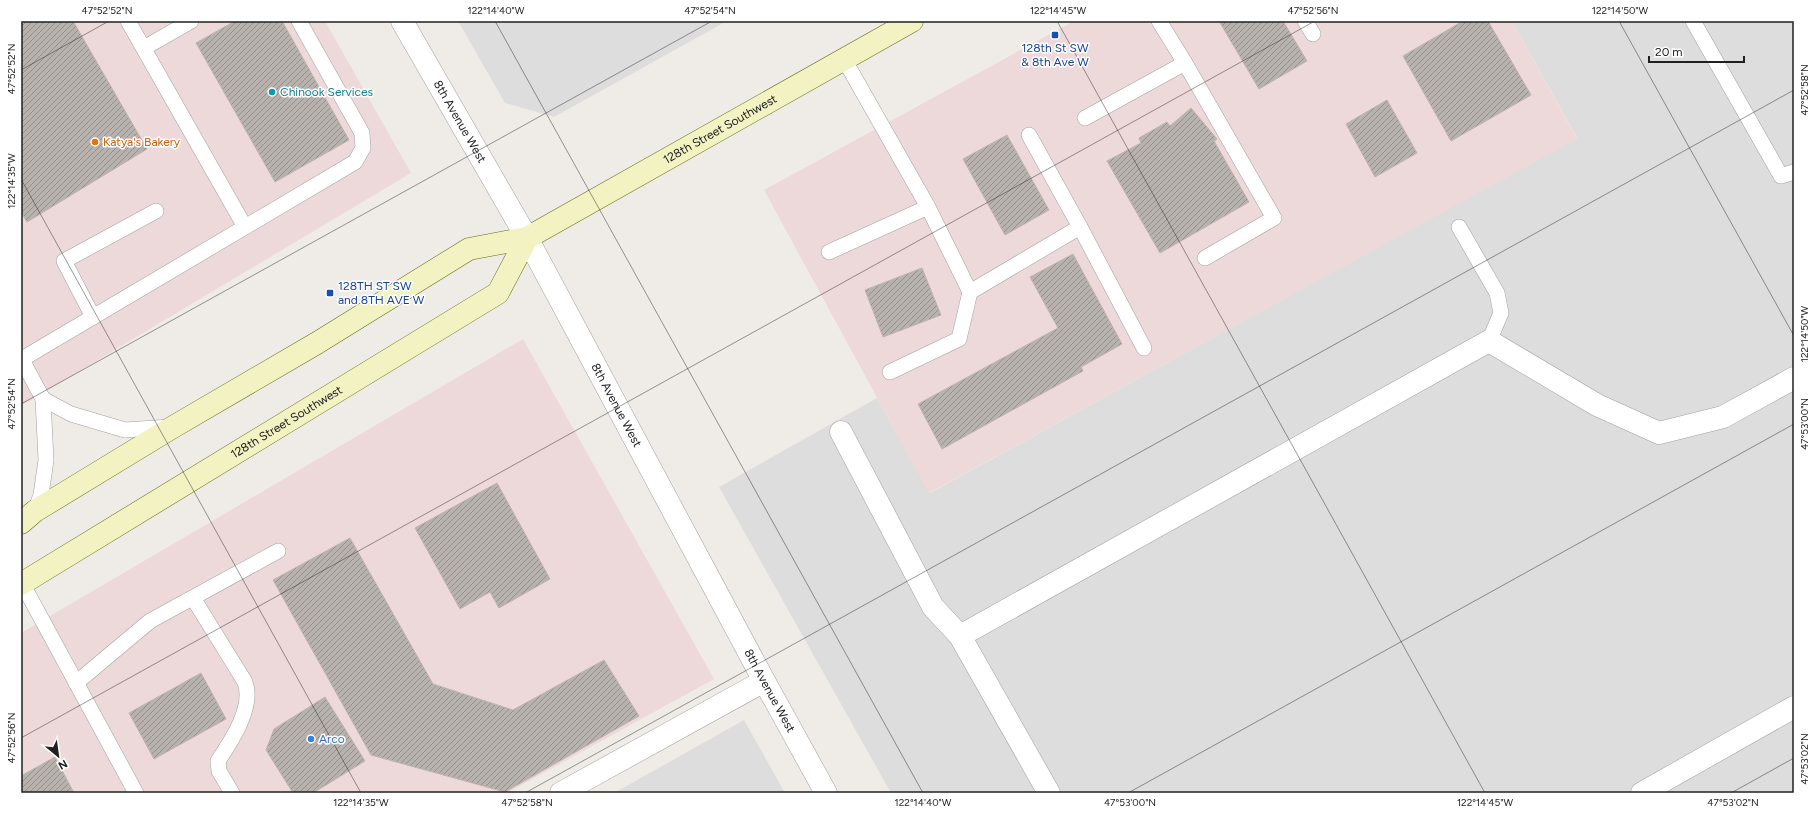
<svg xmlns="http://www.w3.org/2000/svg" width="1815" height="814" font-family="Figtree,sans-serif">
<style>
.residential{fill:#dedddd}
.commercial{fill:#eed9da}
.building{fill:url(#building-hatch);stroke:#bfb3ac}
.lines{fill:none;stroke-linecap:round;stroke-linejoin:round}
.service-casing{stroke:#a1a1a1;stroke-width:16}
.minor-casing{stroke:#a1a1a1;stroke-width:23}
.secondary-casing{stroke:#676c12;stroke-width:23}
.service{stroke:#fff;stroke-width:15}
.minor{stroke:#fff;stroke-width:22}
.secondary{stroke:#f2f2c3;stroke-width:22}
.ticks{fill:none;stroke:#202020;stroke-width:1;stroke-opacity:0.45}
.transit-dot{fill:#1a4fb4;stroke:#fff;stroke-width:1.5}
.culture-dot{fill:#0f9aa8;stroke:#fff;stroke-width:1.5}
.food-dot{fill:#e8710a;stroke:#fff;stroke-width:1.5}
.shop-dot{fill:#3f7fe0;stroke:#fff;stroke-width:1.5}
.labels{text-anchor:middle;stroke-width:3;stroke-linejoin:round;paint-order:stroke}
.transit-label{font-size:12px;fill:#164399;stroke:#fff}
.culture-label{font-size:12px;fill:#0d838f;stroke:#fff;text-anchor:start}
.street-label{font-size:12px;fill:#202020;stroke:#fff}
.food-label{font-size:12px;fill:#c56008;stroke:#fff;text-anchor:start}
.shop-label{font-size:12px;fill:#366cbe;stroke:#fff;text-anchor:start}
.neatline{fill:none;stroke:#202020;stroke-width:1.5}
.ticks-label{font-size:10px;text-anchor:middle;fill:#202020}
</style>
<defs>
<pattern id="building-hatch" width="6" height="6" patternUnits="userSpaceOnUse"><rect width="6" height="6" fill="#b8b2ae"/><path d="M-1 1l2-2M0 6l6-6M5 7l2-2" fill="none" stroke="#95908d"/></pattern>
</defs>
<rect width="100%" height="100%" fill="#efece8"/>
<g class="residential">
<polygon points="458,21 727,21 554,117 505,103"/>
<polygon points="1512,21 1794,21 1794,793 891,793 719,487 877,398 930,493 1577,138"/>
<polygon points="744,720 785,793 614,793"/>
</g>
<g class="commercial">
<polygon points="21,21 325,21 411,173 21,406"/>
<polygon points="1074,21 1512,21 1577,139 929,493 764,190"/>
<polygon points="523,339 714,679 507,793 21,793 21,633"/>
</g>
<g class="building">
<polygon points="21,21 73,21 147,149 27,222 21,212"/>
<polygon points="235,21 282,21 349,140 275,182 196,43"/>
<polygon points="1219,21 1283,21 1307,61 1259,89"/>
<polygon points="1463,21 1488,21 1531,95 1451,141 1403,56"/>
<polygon points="1387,100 1417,153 1375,177 1346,124"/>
<polygon points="1191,108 1217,139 1214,141 1249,202 1160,253 1107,161 1141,143 1139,138 1167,122 1170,126"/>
<polygon points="1007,135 1049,210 1005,235 963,159"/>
<polygon points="1073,254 1122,344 1081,367 1083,371 942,449 918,404 1058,328 1030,277"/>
<polygon points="922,268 941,315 883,337 865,290"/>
<polygon points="497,483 550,579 499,608 490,592 460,609 415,528"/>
<polygon points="350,538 433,684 513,710 604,660 639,716 505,792 371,755 273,580"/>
<polygon points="201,673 226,719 154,759 129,713"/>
<polygon points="325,697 365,761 313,793 293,793 266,750 274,729"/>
<polygon points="55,757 74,793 21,793 21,776"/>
</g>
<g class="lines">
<g class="service-casing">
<g id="service">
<polyline points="128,21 245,227"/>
<polyline points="1159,21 1185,63 1274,218 1205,258"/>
<polyline points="1305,21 1313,34"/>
<polyline points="1693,21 1781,176 1794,172"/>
<polyline points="144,48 191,21"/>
<polyline points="844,59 928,207 970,292 1080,227 1144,348"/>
<polyline points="1085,118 1185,63"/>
<polyline points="1029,135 1080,227"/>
<polyline points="1459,227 1497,293 1501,313 1489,341"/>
<polyline points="829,252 928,207"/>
<polyline points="93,317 64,261 156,211"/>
<polyline points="21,358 43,399 46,460 41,495 35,511"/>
<polyline points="22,359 355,162 363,148 362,133 299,21"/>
<polyline points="890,372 959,339 970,292"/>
<polyline points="43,399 71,414 125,430 170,427"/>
<polyline points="22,583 136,793"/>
<path d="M193,598L245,682C254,707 232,740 218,761L219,771L232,793"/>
<polyline points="76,683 150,621 278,551"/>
</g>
</g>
<g class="minor-casing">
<g id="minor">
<path id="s1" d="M402,21L527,238L762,677L826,793"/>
<polyline points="841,432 933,607 960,636 1049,793"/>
<polyline points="960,636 1489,341 1597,405 1659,433 1723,417 1794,378"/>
<polyline points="561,793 764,681"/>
<polyline points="1642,793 1794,707"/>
</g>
</g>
<g class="secondary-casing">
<g id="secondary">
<path id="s2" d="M21,523L35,511L173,427L317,343L469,249L527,238L912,21"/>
<path id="s3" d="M21,584L498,293L527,238"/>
</g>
</g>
<use href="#service" class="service"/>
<use href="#minor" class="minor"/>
<use href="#secondary" class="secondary"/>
</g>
<path class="ticks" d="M495,21L923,793M1057,21L1485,793M1619,21L1794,336M21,70L109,21M21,179L361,793M21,404L712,21M21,738L1315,21M525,793L1794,90M1128,793L1794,424M1731,793L1794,758"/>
<g class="transit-dot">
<rect x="1051" y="31" width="8" height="8" rx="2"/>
<rect x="326" y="289" width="8" height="8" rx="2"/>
</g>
<circle class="culture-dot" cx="272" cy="92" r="4"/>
<circle class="food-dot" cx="95" cy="142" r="4"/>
<circle class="shop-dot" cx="311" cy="739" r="4"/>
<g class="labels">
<g class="transit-label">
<text x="1055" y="52">128th St SW<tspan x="1055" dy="14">&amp; 8th Ave W</tspan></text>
<text x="338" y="290" text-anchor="start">128TH ST SW<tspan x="338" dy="14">and 8TH AVE W</tspan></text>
</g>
<g class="culture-label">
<text x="280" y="96">Chinook Services</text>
</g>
<g class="street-label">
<text dy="4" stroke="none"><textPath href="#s1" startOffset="116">8th Avenue West</textPath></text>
<text dy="4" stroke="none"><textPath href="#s2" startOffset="806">128th Street Southwest</textPath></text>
<text dy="4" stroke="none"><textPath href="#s1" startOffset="440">8th Avenue West</textPath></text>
<text dy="4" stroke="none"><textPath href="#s3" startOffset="311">128th Street Southwest</textPath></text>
<text dy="4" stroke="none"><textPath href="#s1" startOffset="764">8th Avenue West</textPath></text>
</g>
<g class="food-label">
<text x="103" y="146">Katya's Bakery</text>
</g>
<g class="shop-label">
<text x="319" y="743">Arco</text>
</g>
</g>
<rect width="1815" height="814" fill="none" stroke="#ffffff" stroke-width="44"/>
<g transform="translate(58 756) rotate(151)" stroke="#ffffff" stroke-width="3" paint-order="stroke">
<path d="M0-3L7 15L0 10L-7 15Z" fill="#202020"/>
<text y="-6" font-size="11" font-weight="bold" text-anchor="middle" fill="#202020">N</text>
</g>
<path d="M1649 56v6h95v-6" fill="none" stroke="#202020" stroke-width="2"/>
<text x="1655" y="56" font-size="12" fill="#202020" stroke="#ffffff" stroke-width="3" paint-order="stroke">20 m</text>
<rect x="22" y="22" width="1771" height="770" class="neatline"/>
<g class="ticks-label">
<text x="107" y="14">47°52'52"N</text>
<text x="496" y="14">122°14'40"W</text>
<text x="710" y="14">47°52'54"N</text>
<text x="1058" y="14">122°14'45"W</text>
<text x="1313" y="14">47°52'56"N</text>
<text x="1620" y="14">122°14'50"W</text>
<text transform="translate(11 69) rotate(-90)" y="4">47°52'52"N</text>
<text transform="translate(1804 90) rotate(-90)" y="4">47°52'58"N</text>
<text transform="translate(11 181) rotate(-90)" y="4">122°14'35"W</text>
<text transform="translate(1804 334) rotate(-90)" y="4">122°14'50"W</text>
<text transform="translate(11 404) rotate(-90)" y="4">47°52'54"N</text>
<text transform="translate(1804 424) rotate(-90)" y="4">47°53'00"N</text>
<text transform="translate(11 738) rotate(-90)" y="4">47°52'56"N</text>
<text transform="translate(1804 759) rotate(-90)" y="4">47°53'02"N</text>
<text x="361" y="806">122°14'35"W</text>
<text x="527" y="806">47°52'58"N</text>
<text x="923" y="806">122°14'40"W</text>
<text x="1130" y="806">47°53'00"N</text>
<text x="1485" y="806">122°14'45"W</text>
<text x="1733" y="806">47°53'02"N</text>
</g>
</svg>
